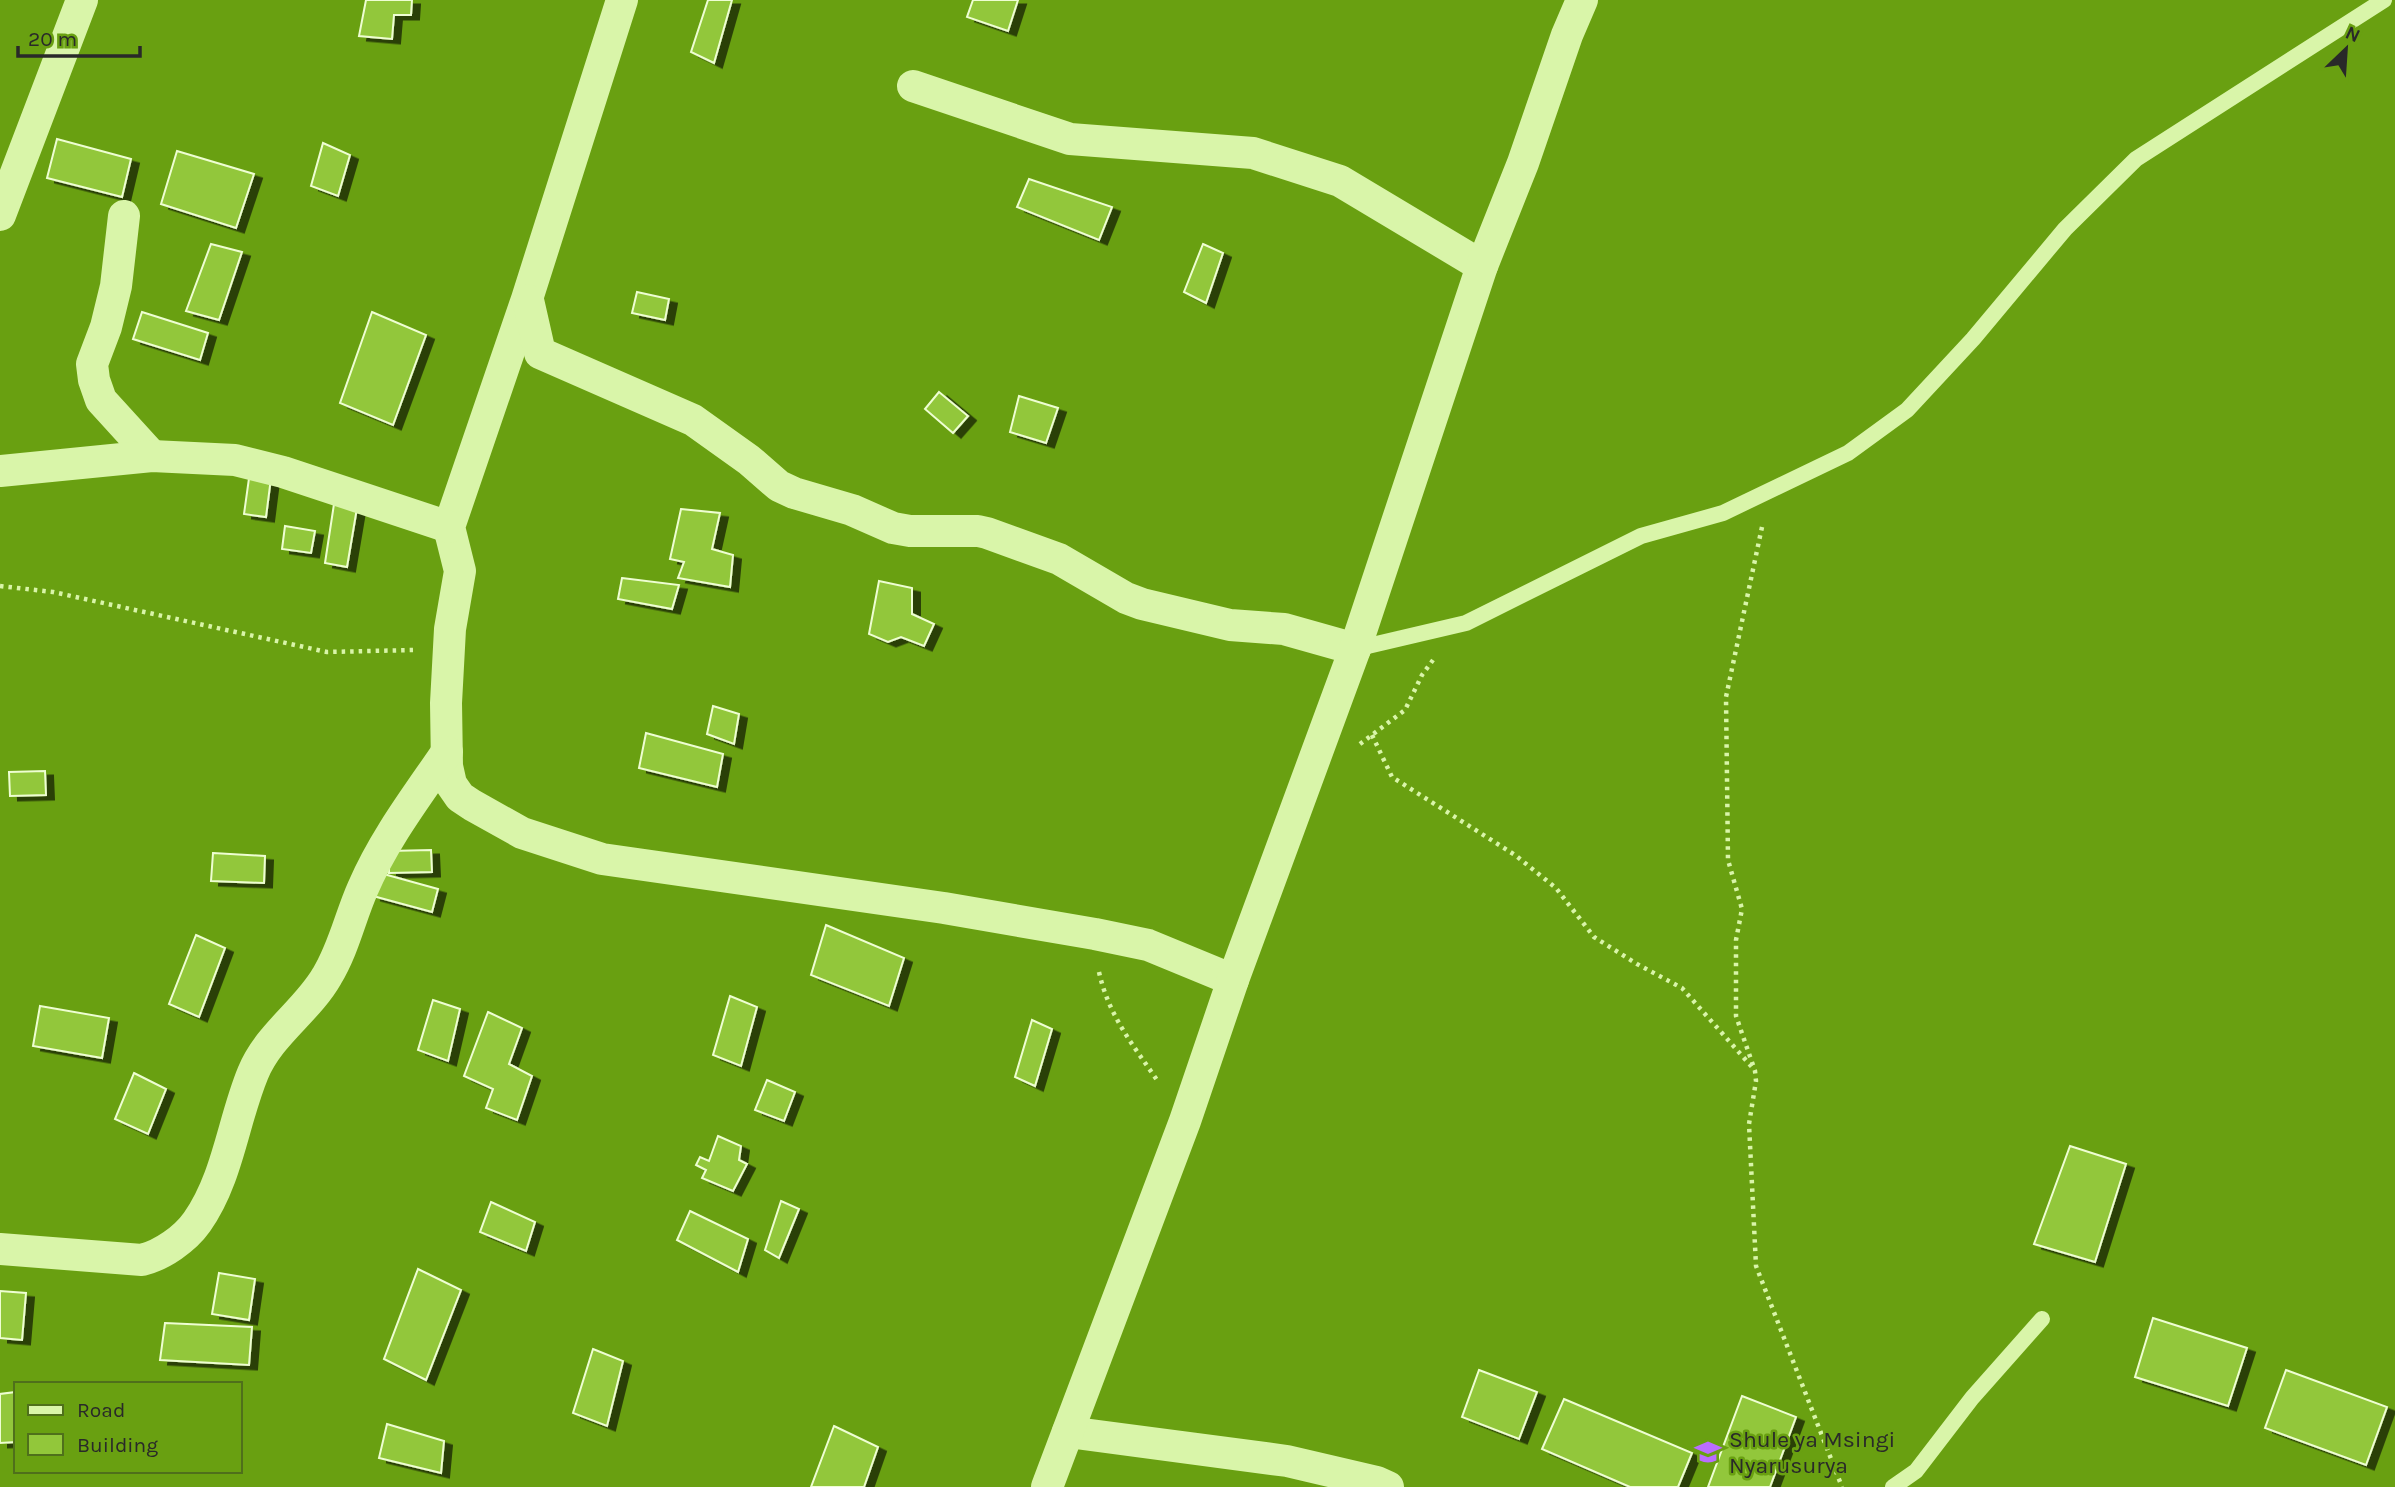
<svg xmlns="http://www.w3.org/2000/svg" width="2395" height="1487" font-family="Karla,sans-serif">
<style>
.building{fill:#92c73a;stroke:#eefed2;stroke-width:2;filter:url(#shadow)}
.lines{fill:none;stroke-linecap:round;stroke-linejoin:round}
.path{stroke:#d9f5a9;stroke-width:4.5;stroke-dasharray:3.5 5;stroke-linecap:butt}
.lane{stroke:#d9f5a9;stroke-width:16}
.street{stroke:#d9f5a9;stroke-width:32}
.labels{text-anchor:middle;stroke-width:5;stroke-linejoin:round;paint-order:stroke}
.poi-label{font-size:23px;fill:#292929;stroke:#69a011;text-anchor:start}
</style>
<defs>
<filter id="shadow"><feDropShadow dx="8" dy="4.5" stdDeviation="0" flood-color="#0009"/></filter>
</defs>
<rect width="100%" height="100%" fill="#69a011"/>
<g class="building">
<polygon points="366,0 412,0 411,15 394,15 392,39 359,36"/>
<polygon points="708,0 732,0 714,63 691,52"/>
<polygon points="973,0 1018,0 1008,31 967,17"/>
<polygon points="57,139 131,159 122,197 47,178"/>
<polygon points="323,143 350,155 338,196 311,186"/>
<polygon points="177,151 254,174 236,228 161,204"/>
<polygon points="1029,179 1112,207 1099,240 1017,207"/>
<polygon points="211,244 242,252 219,320 186,311"/>
<polygon points="1203,244 1223,253 1206,303 1184,292"/>
<polygon points="637,292 669,299 665,320 632,313"/>
<polygon points="142,312 208,333 200,360 133,339"/>
<polygon points="372,312 426,335 393,425 340,403"/>
<polygon points="939,392 968,416 953,433 925,409"/>
<polygon points="1019,396 1058,408 1046,443 1010,432"/>
<polygon points="250,471 271,478 266,517 244,514"/>
<polygon points="334,504 357,508 347,567 325,563"/>
<polygon points="681,509 720,513 712,549 733,555 730,587 678,578 684,562 670,559"/>
<polygon points="285,526 315,531 311,553 282,549"/>
<polygon points="622,578 679,585 672,609 618,599"/>
<polygon points="879,581 912,588 912,614 934,624 924,646 901,637 888,642 869,634"/>
<polygon points="713,706 739,714 734,744 707,734"/>
<polygon points="646,733 723,754 717,787 639,768"/>
<polygon points="45,771 46,795 10,796 9,772"/>
<polygon points="431,850 432,872 389,873 389,851"/>
<polygon points="213,853 265,856 264,883 211,881"/>
<polygon points="380,873 438,889 432,912 373,896"/>
<polygon points="826,925 904,958 889,1006 811,975"/>
<polygon points="196,935 225,948 199,1017 169,1004"/>
<polygon points="730,996 757,1007 741,1066 713,1055"/>
<polygon points="433,1000 460,1009 448,1061 418,1050"/>
<polygon points="40,1006 109,1018 102,1058 33,1046"/>
<polygon points="488,1012 522,1028 509,1064 532,1076 517,1120 486,1108 493,1089 464,1076"/>
<polygon points="1032,1020 1052,1029 1035,1086 1015,1077"/>
<polygon points="134,1073 166,1089 148,1134 115,1119"/>
<polygon points="767,1080 795,1092 784,1121 755,1110"/>
<polygon points="718,1136 741,1146 739,1160 747,1164 733,1191 702,1178 706,1170 696,1165 700,1157 709,1161"/>
<polygon points="2070,1146 2126,1164 2095,1262 2034,1244"/>
<polygon points="781,1201 799,1209 779,1258 765,1250"/>
<polygon points="491,1202 535,1222 526,1251 480,1232"/>
<polygon points="690,1211 748,1239 738,1272 677,1240"/>
<polygon points="418,1269 461,1290 426,1380 384,1359"/>
<polygon points="219,1273 255,1279 249,1320 212,1314"/>
<polygon points="0,1291 26,1293 22,1340 0,1338"/>
<polygon points="2153,1318 2247,1348 2228,1406 2135,1377"/>
<polygon points="165,1323 252,1327 249,1365 160,1360"/>
<polygon points="593,1349 623,1361 607,1426 573,1413"/>
<polygon points="1479,1370 1537,1392 1519,1439 1462,1417"/>
<polygon points="2286,1370 2387,1407 2366,1465 2265,1428"/>
<polygon points="16,1392 16,1442 0,1443 0,1394"/>
<polygon points="1742,1396 1796,1417 1770,1487 1708,1487"/>
<polygon points="1564,1399 1692,1453 1678,1487 1630,1487 1542,1449"/>
<polygon points="387,1424 444,1441 441,1473 379,1458"/>
<polygon points="834,1426 878,1447 864,1487 811,1487"/>
</g>
<g class="lines">
<g class="path">
<polyline points="1762,527 1726,697 1728,860 1742,909 1736,940 1736,1016 1755,1071 1756,1081 1749,1124 1756,1266 1842,1487"/>
<polyline points="0,586 53,592 327,652 413,650"/>
<polyline points="1372,735 1392,777 1515,855 1556,888 1594,937 1637,964 1682,988 1752,1067"/>
<polyline points="1360,744 1405,710 1422,675 1433,660"/>
<path d="M1099,972C1109,1017 1134,1046 1159,1083"/>
</g>
<g class="lane">
<polyline points="1355,649 1466,623 1641,536 1723,513 1848,453 1907,410 1973,339 2065,229 2136,159 2384,0"/>
<polyline points="1893,1487 1916,1471 1972,1398 2042,1319"/>
</g>
<g class="street">
<polyline points="622,0 527,299 449,527 460,571 450,629 446,703 447,766 451,784 460,797 472,805 522,833 602,859 944,908 1095,934 1148,945 1233,980"/>
<polyline points="913,86 1070,139 1253,153 1340,181 1482,266"/>
<polyline points="0,215 82,0"/>
<polyline points="124,216 116,286 106,327 92,364 94,380 101,400 152,456"/>
<polyline points="528,300 540,353 693,420 749,460 779,486 794,493 852,510 893,528 910,531 978,531 987,533 1059,559 1126,598 1142,604 1230,625 1284,629 1355,649"/>
<polyline points="0,471 152,456 235,460 283,472 449,527"/>
<path d="M0,1249L142,1260C162,1255 185,1239 197,1222C228,1178 233,1121 253,1073C269,1034 307,1011 327,976C344,948 350,917 363,888C384,839 417,796 447,752"/>
<polyline points="1068,1432 1287,1461 1377,1482 1388,1487"/>
<polyline points="1047,1487 1185,1121 1233,980 1355,649 1482,266 1523,163 1567,35 1582,0"/>
</g>
</g>
<defs>
<g id="school-bare" transform="scale(2.1)"><path d="M0-5L7-2L0 1L-7-2ZM-4 1L0 2.5L4 1V4Q0 6-4 4Z" fill="#ba6dff" stroke="#69a011" stroke-width="2.5" paint-order="stroke"/></g>
</defs>
<g fill-rule="evenodd">
<use href="#school-bare" x="1708" y="1452"/>
</g>
<g class="labels">
<g class="poi-label">
<text x="1729" y="1447">Shule ya Msingi<tspan x="1729" dy="26">Nyarusurya</tspan></text>
</g>
</g>
<rect x="14" y="1382" width="228" height="91" fill="#69a011" stroke="#4f701b" stroke-width="2"/>
<rect x="28" y="1405" width="35" height="10" fill="#d9f5a9" stroke="#4f701b" stroke-width="2"/>
<text x="77" y="1417" font-size="21" fill="#292929">Road</text>
<rect x="28" y="1434" width="35" height="21" fill="#92c73a" stroke="#4f701b" stroke-width="2"/>
<text x="77" y="1452" font-size="21" fill="#292929">Building</text>
<g transform="translate(2346 49) rotate(25)" stroke="#69a011" stroke-width="5" paint-order="stroke">
<path d="M0-5L12 26L0 18L-12 26Z" fill="#292929"/>
<text y="-10" font-size="19" font-weight="bold" text-anchor="middle" fill="#292929">N</text>
</g>
<path d="M18 46v10h122v-10" fill="none" stroke="#292929" stroke-width="3.5"/>
<text x="28" y="46" font-size="21" fill="#292929" stroke="#69a011" stroke-width="5" paint-order="stroke">20 m</text>
</svg>
